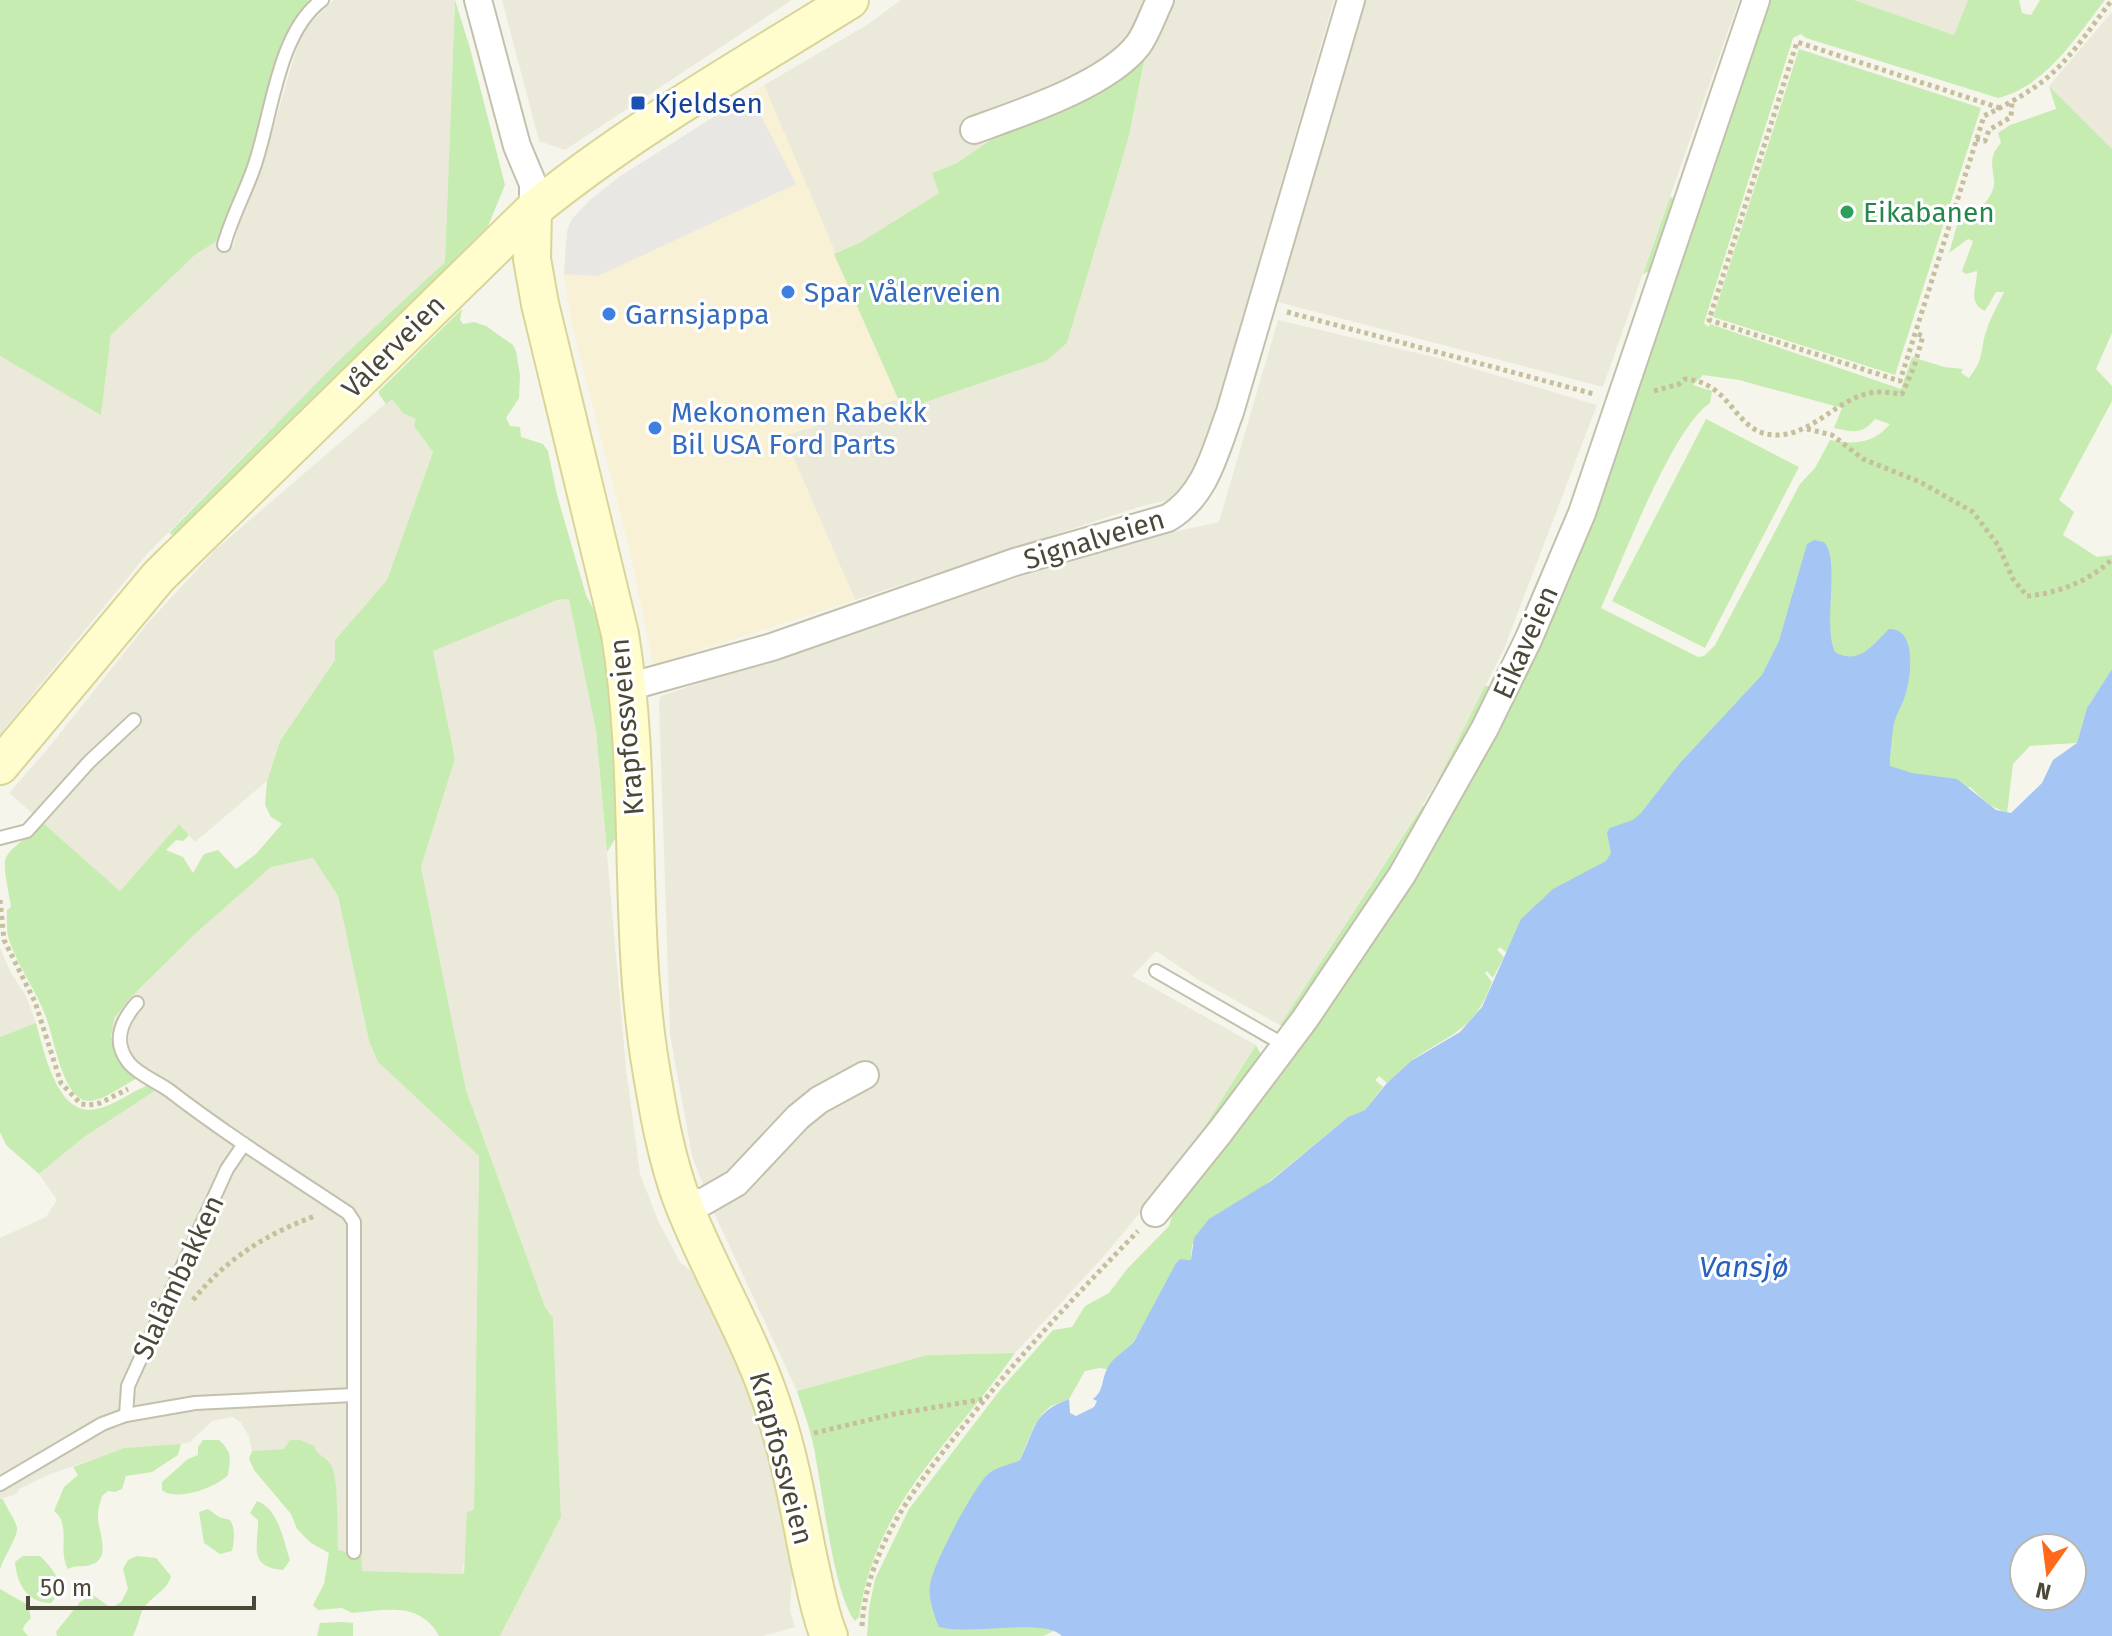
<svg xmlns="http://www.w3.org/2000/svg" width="2112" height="1636" font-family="'Fira Sans',sans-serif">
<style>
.residential{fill:#ebe9d9}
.commercial{fill:#f8f1d6}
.green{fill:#c7ecb2;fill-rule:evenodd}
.parking{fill:#e8e7e3}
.water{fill:#a5c5f5;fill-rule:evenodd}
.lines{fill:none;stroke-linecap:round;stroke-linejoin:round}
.lane-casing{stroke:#c3c0ad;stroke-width:16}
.street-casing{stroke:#c3c0ad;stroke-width:30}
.secondary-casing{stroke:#d9d599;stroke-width:40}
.path{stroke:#c6bf9d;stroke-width:5;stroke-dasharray:4 4;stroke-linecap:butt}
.lane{stroke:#fff;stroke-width:12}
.street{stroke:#fff;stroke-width:26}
.secondary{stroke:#fffdcd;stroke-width:36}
.transit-dot{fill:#1a4fb4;stroke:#fff;stroke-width:3}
.leisure-dot{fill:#2e9e5b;stroke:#fff;stroke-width:3}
.shop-dot{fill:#3f7fe0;stroke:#fff;stroke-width:3}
.labels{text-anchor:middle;stroke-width:6;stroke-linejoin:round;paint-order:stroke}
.transit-label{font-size:28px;fill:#164399;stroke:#fff;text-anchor:start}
.leisure-label{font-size:28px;fill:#27864d;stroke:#fff;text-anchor:start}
.shop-label{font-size:28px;fill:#366cbe;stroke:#fff;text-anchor:start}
.street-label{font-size:28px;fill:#4c4838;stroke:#fff}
.water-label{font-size:30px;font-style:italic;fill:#2862c0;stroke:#fff}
</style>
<rect width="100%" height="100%" fill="#f6f5eb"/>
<g class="residential">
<polygon points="334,0 455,0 445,262 337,362 147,554 0,734 0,356 101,414 111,335 195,255 217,241 233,247 245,205 264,160 297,47 306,27"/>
<polygon points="502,0 792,0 565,150 539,141"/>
<polygon points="901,0 1154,0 1130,41 957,163 932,173 940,193 861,242 834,254 764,85 867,25"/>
<polygon points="1169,0 1334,0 1210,429 1191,477 1168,500 1139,507 855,600 784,436 898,399 904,410 1046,361 1067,343 1128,140 1145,57"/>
<polygon points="1365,0 1739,0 1603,387 1278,302 1292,244"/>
<polygon points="1854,0 1968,0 1954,35"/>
<polygon points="2112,12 2112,149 2049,86"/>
<polygon points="1278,320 1438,358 1597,405 1504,649 1437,782 1280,1025 1202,982 1156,951 1132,976 1256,1045 1183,1161 1103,1257 1015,1353 927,1355 797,1391 715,1215 692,1156 670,1034 659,700 661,696 955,596 1169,533 1219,522"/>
<polygon points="392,398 403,413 417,419 414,426 433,452 387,580 335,640 335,660 280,741 267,781 195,842 179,824 120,891 9,793 46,751 148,623 215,550"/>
<polygon points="569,599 596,731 626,1068 640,1174 659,1223 680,1262 691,1271 717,1322 770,1447 768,1455 792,1574 790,1611 795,1627 763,1636 500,1636 561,1517 553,1318 545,1307 466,1090 421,867 455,759 432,651 557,600"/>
<polygon points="313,858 338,896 369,1041 378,1062 479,1156 474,1510 463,1567 464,1574 362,1571 347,1554 338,1550 335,1487 331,1465 316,1452 284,1449 252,1451 249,1436 241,1423 233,1417 212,1421 190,1442 172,1446 124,1448 48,1475 19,1489 17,1494 0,1499 0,1238 46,1217 57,1200 39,1174 84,1137 155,1090 126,1069 113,1046 111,1027 114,1018 131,997 198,930 271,867"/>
<polygon points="0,948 10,971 26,996 36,1023 0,1037"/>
</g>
<polygon class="commercial" points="764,85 898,399 784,436 855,600 653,665 631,556 571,321 564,274 567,231 572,219 590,200 619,177"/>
<g class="green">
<polygon points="0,0 308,0 309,2 282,45 252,156 217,241 195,255 111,335 101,415 0,356"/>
<polygon points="455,0 470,48 505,185 488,226 453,261 457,263 178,537 169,533 337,362 445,262"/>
<path d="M1766,0H1854L1954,35L1968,0H2019L2022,13L2031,15L2040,0H2105C2076,37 2046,86 1998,98L1806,38L1801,34L1793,38L1704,323L1708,327L1710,324L1901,389L1912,357L1944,367L1963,369L1961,373L1969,378C1986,356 1979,351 1987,329C1991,316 1998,305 2004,292H1996L1985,311C1967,302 1977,289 1977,271L1966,274L1962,271L1973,241L1968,239L1949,253L1957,225C1972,217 1996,198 1994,180C1992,164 1989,156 2001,143L1998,133L2010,125L2056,109L2049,86L2112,149V333L2096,369L2112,386V401L2059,500L2074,512L2063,535L2097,557L2112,555V669L2087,708L2077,743L2030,746L2013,764L2007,813L1989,805L1970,787L1507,953L1500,947L1497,950L1504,957L1493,978L1487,971L1485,973L1492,982C1475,1031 1449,1034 1411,1061C1403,1068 1395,1076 1387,1083L1379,1076L1375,1080L1383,1087L1365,1110L1348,1117L1192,1245L1191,1260L1182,1259L1176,1263C1162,1291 1149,1323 1129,1347C1122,1356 1112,1360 1107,1369L1100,1368L1085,1371L1069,1399L1051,1406L1042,1414L1033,1428L1020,1460L1056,1630L1043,1636H867L869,1609L875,1579L909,1509L1000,1390L1053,1330L1072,1327L1085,1306L1109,1293L1127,1269L1169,1226L1172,1216L1170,1208L1391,907L1443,829L1503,723L1527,672L1581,551L1604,492ZM1703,375L1739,380L1842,408L1834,428C1854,432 1862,435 1875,419L1890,424C1873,444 1854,445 1830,440L1815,468L1800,484L1715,645L1704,656L1698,657L1601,608C1622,562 1672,428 1710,403L1712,391L1693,385Z"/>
<polygon points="1799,49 1981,108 1895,375 1713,317"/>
<polygon points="1141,56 1145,57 1128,140 1067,343 1046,361 903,410 834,254 861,242 939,193 932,173 957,163 1016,122 1126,75 1134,69"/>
<polygon points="1670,197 1675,199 1654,264 1650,271 1643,274"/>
<path d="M462,309L460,320L463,324L474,322L486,326L513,345L516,351L520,375L519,398L506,418L510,426L520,427L521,437L543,444L548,451L557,495L586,595L604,629L613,673L622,828L607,852L596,731L569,599L557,600L433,651L455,759L421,867L466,1090L545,1307L553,1318L561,1517L500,1636H439C420,1601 385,1610 352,1613L342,1608L318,1610L313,1605L324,1584L329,1553L311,1543L297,1529L291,1514L254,1470L249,1459L252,1451L284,1449L290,1440H300L314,1446C317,1456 326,1456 331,1465C339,1478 337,1532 338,1550L361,1555L362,1571L464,1574L467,1512L474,1510L479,1156L378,1062L369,1041L338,896L313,858L271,867L198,931L131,997L114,1018L111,1037L121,1062L138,1078C124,1084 98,1106 83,1100C62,1090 55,1044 48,1023C39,994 19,969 9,940C6,930 7,920 7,910L11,907C0,844 0,864 42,822L120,891L179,824L189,835L183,841L176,840L166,850L183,857L193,873L204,854L218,850L236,869L256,854L282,824L271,817L265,805L267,781L280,741L335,660V640L387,580L433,452L414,426L416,419L403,413L392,399L386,404L379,394V391Z"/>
<polygon points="1706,419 1799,467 1705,648 1612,601"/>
<polygon points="1485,686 1489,686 1493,691 1446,782 1437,782"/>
<polygon points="1423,805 1431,812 1342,946 1284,1025 1280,1025"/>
<path d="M36,1023C44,1050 57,1118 96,1109C113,1106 131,1092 148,1085L156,1090L84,1137L39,1174L6,1145L0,1132V1037Z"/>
<polygon points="1256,1045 1261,1055 1256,1070 1183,1161"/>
<path d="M1015,1353C952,1443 876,1502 859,1617L855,1621C832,1592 822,1481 812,1439C808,1423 802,1407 797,1391L927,1355Z"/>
<path d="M203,1440H219C232,1452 231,1458 228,1475C216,1488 175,1502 162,1490V1482L188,1459L198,1455V1447Z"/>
<path d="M181,1444L178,1455L152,1472L126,1476L122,1489L115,1492L108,1491L102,1496C100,1502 98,1509 98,1515C97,1529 112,1556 93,1564C85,1568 77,1564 68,1569C57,1550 72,1525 54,1511L64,1487L78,1475L73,1467L124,1448Z"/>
<path d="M0,1499H3C6,1508 16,1520 17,1528C18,1537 3,1558 0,1570Z"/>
<path d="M257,1501C279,1509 283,1540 290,1560L283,1570C248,1567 258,1547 258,1520L250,1513Z"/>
<path d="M208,1509L219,1517L230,1520C236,1529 234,1541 232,1551L220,1554L204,1543L199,1512Z"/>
<path d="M23,1556H40C54,1570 68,1586 51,1603C27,1603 17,1584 15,1562Z"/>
<path d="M137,1556L156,1558L171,1576C167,1592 149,1597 142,1611C139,1619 137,1628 133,1636H57L56,1632L80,1602L92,1594L108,1606L113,1607L121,1602L128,1589L123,1569L128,1560Z"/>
<polygon points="0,1589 28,1605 31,1618 24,1626 23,1630 28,1636 0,1636"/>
<polygon points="342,1622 353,1623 353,1636 317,1636 320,1623"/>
</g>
<polygon class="parking" points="750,94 796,184 598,276 564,274 567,231 572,219 590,200 619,177"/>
<path class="water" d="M1814,540L1824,542C1841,561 1822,624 1835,652C1858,666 1873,645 1889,629C1917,628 1911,675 1906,693C1903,703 1897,713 1894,723C1893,727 1889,763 1890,766L1912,773L1957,779L1996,810L2011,813L2042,783L2053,760L2077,743L2087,708L2112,669V1636H1062C1044,1617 973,1636 939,1627C934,1615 928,1598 930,1585C932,1566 973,1489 987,1475C996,1466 1009,1466 1020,1460C1036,1428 1032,1413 1069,1399L1070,1413L1076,1416L1094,1407L1097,1401L1093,1399C1104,1391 1101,1381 1107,1369C1112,1357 1127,1351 1135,1340L1176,1263L1180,1259L1191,1260L1194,1238L1209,1219L1271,1181L1348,1117L1365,1110L1387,1083L1411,1061L1460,1032L1482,1007L1521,919L1553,889L1606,861L1611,853L1607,832L1610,828L1633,820L1641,813L1680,763L1762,675L1779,641L1807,544ZM2024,1548H2072V1596H2024Z"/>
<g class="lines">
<g class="lane-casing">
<g id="lane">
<path d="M224,245C231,219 244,195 253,170C272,119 276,34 322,0"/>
<polyline points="0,838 27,831 89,762 134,720"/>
<polyline points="1156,971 1286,1046"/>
<path d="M137,1003C121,1021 112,1042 129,1063C139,1075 158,1082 170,1091C227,1135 288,1173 348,1213L354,1222V1552"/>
<polyline points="126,1415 128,1386 227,1169 244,1144"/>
<polyline points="0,1484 102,1424 126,1415 195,1403 353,1395"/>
</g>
</g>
<g class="street-casing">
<g id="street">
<polyline points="478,0 517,146 533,184 533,210"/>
<path d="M974,130C1021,113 1107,85 1138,45C1147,33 1153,14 1160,0"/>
<path d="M628,687L772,647L1015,562L1168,518C1206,495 1215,452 1230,412L1351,0"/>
<polyline points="683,1202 703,1202 736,1183 798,1117 819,1100 865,1075"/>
<polyline points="1155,1213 1220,1132 1305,1019 1402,875 1485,728 1529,638 1582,513 1756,0"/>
</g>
</g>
<g class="secondary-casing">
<g id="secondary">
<path d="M533,210L532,259L540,304L620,634C643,774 628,916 649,1056C657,1105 665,1156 683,1203C711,1274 752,1340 775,1413C791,1461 799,1511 809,1560C815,1585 819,1612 829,1636"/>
<path d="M0,766L159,576L533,210C631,130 743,67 850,0"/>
</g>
</g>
<g class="path">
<path d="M2000,108L1797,42L1709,320L1900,381L1984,116C2004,106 2025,95 2043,81C2070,60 2091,27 2112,0"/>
<polyline points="1976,139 1985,141 1989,130 2011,117 2012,101"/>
<polyline points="1287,312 1594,394"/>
<path d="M1654,391L1679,384L1685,379C1733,382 1734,435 1776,435C1815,435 1839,395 1877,392C1885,392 1894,393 1902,394L1914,367L1923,336L1915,333"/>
<path d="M1807,429L1832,435L1863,459L1920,482L1973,512L1998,545L2013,579L2027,596C2056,594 2092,580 2112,559"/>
<polyline points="0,900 4,940 35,1002 61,1083 81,1104 89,1105 100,1103 128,1089"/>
<path d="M193,1300C226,1259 266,1234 315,1216"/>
<polyline points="814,1433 894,1414 985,1399"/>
<path d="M862,1626C867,1544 921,1479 970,1418C1022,1352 1080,1291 1138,1231"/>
</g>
<use href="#lane" class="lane"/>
<use href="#street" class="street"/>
<use href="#secondary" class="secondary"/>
</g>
<rect class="transit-dot" x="630" y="95" width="16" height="16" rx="4"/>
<circle class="leisure-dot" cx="1847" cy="212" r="8"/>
<g class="shop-dot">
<circle cx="788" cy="292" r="8"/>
<circle cx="609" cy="314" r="8"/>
<circle cx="655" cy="428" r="8"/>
</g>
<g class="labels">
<g class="transit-label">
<text x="654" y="113">Kjeldsen</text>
</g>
<g class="leisure-label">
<text x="1863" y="222">Eikabanen</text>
</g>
<g class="shop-label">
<text x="804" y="302">Spar Vålerveien</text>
<text x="625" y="324">Garnsjappa</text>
<text x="671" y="422">Mekonomen Rabekk<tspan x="671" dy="32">Bil USA Ford Parts</tspan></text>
</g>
<g class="street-label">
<text transform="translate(393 346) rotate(-45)" y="10">Vålerveien</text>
<text transform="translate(1094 539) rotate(-17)" y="10">Signalveien</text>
<text transform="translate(1525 642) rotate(-66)" y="10">Eikaveien</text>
<text transform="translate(626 727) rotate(-95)" y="10">Krapfossveien</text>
<text transform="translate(178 1277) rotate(-65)" y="10">Slalåmbakken</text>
<text transform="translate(782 1458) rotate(75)" y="10">Krapfossveien</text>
</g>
<g class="water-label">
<text x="1744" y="1277">Vansjø</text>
</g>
</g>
<g transform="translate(2048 1572) rotate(194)"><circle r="38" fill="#ffffff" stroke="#b7b6af" stroke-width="2"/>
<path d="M0-6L14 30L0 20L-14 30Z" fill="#ff6a1a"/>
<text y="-12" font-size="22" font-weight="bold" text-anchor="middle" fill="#4c4838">N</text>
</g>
<path d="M28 1596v12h226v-12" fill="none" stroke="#4c4838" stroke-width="4"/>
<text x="40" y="1596" font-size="24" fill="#4c4838" stroke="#ffffff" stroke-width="6" paint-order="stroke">50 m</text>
</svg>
